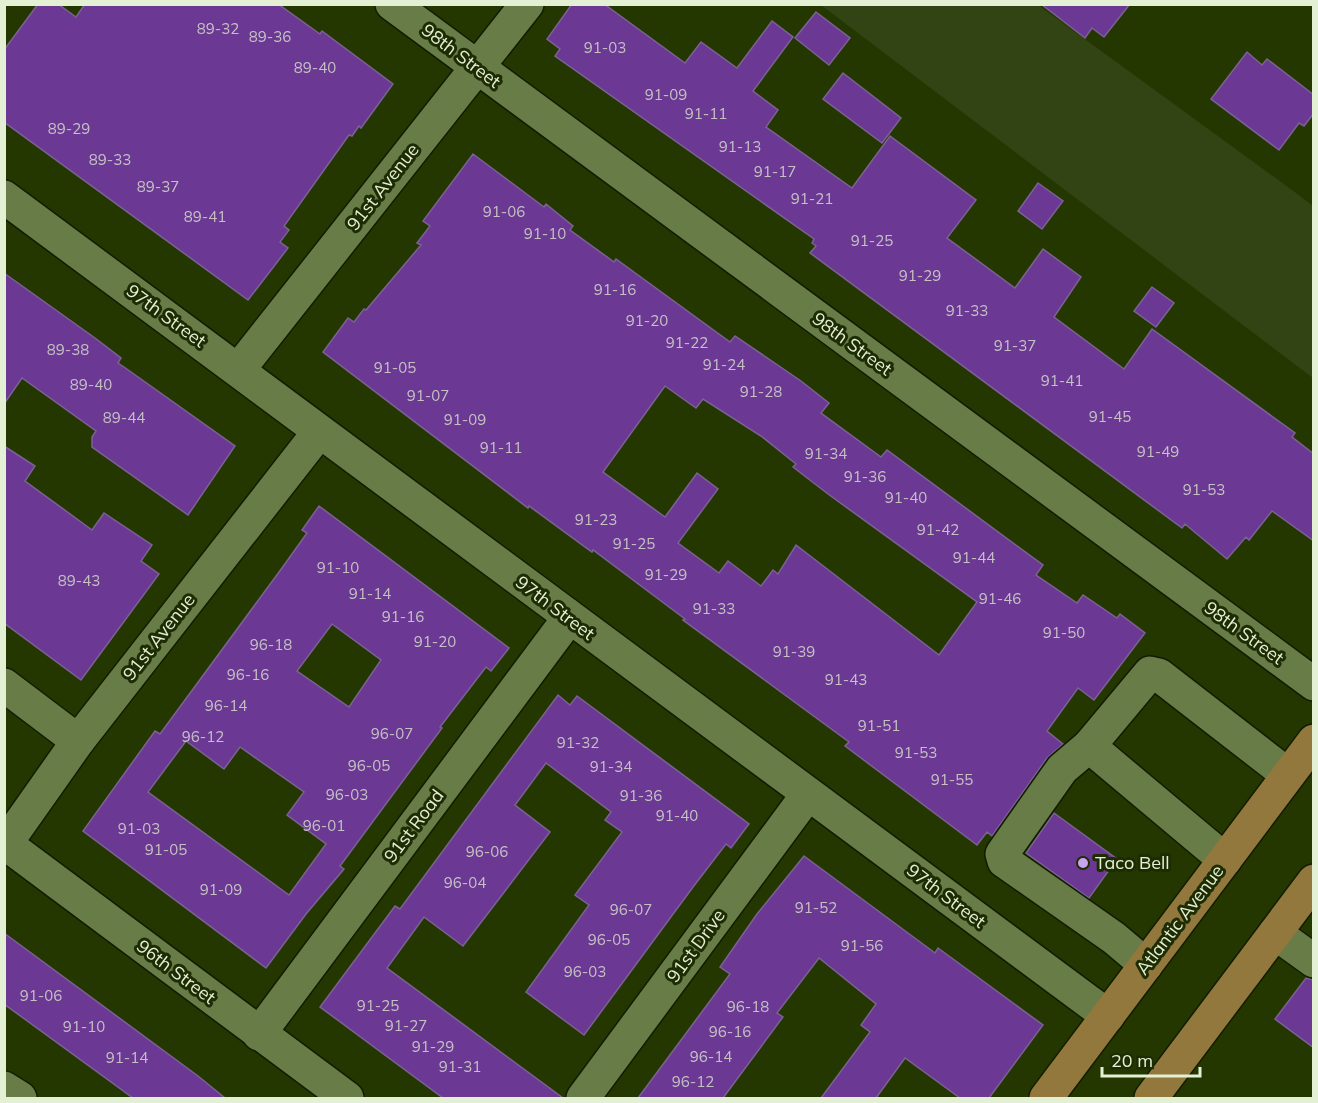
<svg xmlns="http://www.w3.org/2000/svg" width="1318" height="1103" font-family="Mulish,sans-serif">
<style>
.built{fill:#334414}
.building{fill:#6b3994;stroke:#7b6294;stroke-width:1.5;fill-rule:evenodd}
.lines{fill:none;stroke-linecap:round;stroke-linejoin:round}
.minor-casing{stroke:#121c02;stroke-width:36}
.major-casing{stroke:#121c02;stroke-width:36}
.minor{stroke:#677c46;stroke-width:33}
.major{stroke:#92783c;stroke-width:33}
.poi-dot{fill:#c9a5ee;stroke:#1e2c03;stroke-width:2}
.labels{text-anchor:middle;stroke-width:6;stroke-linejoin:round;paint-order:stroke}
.number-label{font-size:15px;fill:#c6c2c3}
.street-label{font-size:18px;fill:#e4f0d3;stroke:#1e2c03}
.poi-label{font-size:18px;fill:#e4f0d3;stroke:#1e2c03;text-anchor:start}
</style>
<rect width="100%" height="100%" fill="#253700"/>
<polygon class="built" points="821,5 1038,5 1292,190 1313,206 1313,378"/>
<g class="building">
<polygon points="38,4 58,4 76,17 85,4 278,4 320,34 322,31 393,84 361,128 359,126 352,136 349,135 284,226 289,230 280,242 288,248 248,300 4,122 4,50"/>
<polygon points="572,4 604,4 685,63 701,42 737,68 772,21 793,37 753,91 778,110 766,127 852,188 890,136 976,200 947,238 1015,288 1043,249 1081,277 1054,317 1124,369 1152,329 1295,433 1292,437 1314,454 1314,541 1272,511 1249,540 1246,537 1227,559 1185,524 1182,528 810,253 816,246 812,243 814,239 555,56 560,49 547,39"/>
<polygon points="1041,4 1130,4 1104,37 1092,28 1085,38"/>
<polygon points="816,12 850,38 829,65 795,38"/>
<polygon points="1247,52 1262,65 1267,59 1314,95 1314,113 1304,126 1299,123 1279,150 1211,99"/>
<polygon points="843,73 901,118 882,143 823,99"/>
<path d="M473,154L544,207L546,204L573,226L570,230L614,262L616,259L730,342L735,336L801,381L829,403L821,413L881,457L887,450L1043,565L1036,575L1077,603L1083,595L1117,618L1120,614L1145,633L1094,700L1078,688L1047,731L1063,744L1047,758L992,836L987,832L977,845L845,746L849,742L683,620L685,619L593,550L592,552L529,506L528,508L323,352L348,318L354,322L364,309L366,310L421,245L417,243L430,226L423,221ZM665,386L696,408L703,399L761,436L796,464L793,467L828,494L977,602L939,655L796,545L778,574L773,570L761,586L728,561L719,573L678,543L718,489L697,473L665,517L603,472Z"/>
<polygon points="1038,183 1063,201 1042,229 1018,211"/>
<polygon points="4,273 95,338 121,358 118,363 124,367 235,446 188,515 92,447 92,437 96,431 22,378 4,404"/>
<polygon points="1152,287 1174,303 1156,327 1134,311"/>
<polygon points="4,446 35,466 25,481 92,530 104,513 152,545 141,561 159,574 81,680 4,623"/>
<path d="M319,506L509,648L491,671L486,667L440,727L442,728L340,866L344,869L306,914L266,968L83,831L155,731L160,734L282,568L307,533L302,530ZM332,624L381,660L349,707L297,671ZM186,741L224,769L240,747L304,792L287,815L326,844L289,895L148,792Z"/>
<polygon points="558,695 570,705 577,696 749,824 731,848 726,844 693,887 584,1035 526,992 589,905 575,895 622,832 605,820 611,812 546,763 515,805 550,832 463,946 424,917 387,968 563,1098 443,1098 320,1007 395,906 400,909"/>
<polygon points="1054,813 1117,859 1089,898 1026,853"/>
<polygon points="804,856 935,953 938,948 1043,1025 989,1098 960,1098 905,1058 876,1098 821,1098 870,1032 861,1025 876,1004 819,958 777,1013 783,1017 723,1098 638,1098 730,974 720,967 757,914"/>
<polygon points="4,933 198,1076 225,1098 133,1098 4,1004"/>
<polygon points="1306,978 1314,980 1314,1048 1275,1019"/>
</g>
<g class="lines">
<g class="minor-casing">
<g id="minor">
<polyline points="392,4 1314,684"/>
<polyline points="4,197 1108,1016"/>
<polyline points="239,369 527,4"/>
<polyline points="4,685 78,741"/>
<polyline points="1089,746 1062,769 1002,854 1004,861 1114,938 1146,965"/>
<polyline points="6,844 347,1098"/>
<polyline points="4,846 78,741 319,432"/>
<polyline points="1225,860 1089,746 1150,673 1159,675 1288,775"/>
<polyline points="1275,933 1314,961"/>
<polyline points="259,1034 569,618"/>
<polyline points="4,1088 20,1098"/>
<polyline points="583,1098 808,794"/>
</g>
</g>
<g class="major-casing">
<g id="major">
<polyline points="1046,1098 1314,741"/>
<polyline points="1151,1098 1314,881"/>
</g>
</g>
<use href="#minor" class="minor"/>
<use href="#major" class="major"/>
</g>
<circle class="poi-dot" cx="1083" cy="863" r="6"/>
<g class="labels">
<g class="number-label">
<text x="218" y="34">89-32</text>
<text x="270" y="42">89-36</text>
<text x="605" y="53">91-03</text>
<text x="315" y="73">89-40</text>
<text x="666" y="100">91-09</text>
<text x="706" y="119">91-11</text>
<text x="69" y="134">89-29</text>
<text x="740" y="152">91-13</text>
<text x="110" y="165">89-33</text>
<text x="775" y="177">91-17</text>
<text x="158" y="192">89-37</text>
<text x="812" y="204">91-21</text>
<text x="504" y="217">91-06</text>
<text x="205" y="222">89-41</text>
<text x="545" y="239">91-10</text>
<text x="872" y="246">91-25</text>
<text x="920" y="281">91-29</text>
<text x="615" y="295">91-16</text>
<text x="967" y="316">91-33</text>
<text x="647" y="326">91-20</text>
<text x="687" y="348">91-22</text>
<text x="1015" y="351">91-37</text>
<text x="68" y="355">89-38</text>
<text x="724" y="370">91-24</text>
<text x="395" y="373">91-05</text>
<text x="1062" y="386">91-41</text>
<text x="91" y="390">89-40</text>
<text x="761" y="397">91-28</text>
<text x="428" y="401">91-07</text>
<text x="1110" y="422">91-45</text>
<text x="124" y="423">89-44</text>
<text x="465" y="425">91-09</text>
<text x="501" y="453">91-11</text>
<text x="1158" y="457">91-49</text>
<text x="826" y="459">91-34</text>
<text x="865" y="482">91-36</text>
<text x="1204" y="495">91-53</text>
<text x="906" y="503">91-40</text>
<text x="596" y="525">91-23</text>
<text x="938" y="535">91-42</text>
<text x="634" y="549">91-25</text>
<text x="974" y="563">91-44</text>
<text x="338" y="573">91-10</text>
<text x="666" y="580">91-29</text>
<text x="79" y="586">89-43</text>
<text x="370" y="599">91-14</text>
<text x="1000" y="604">91-46</text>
<text x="714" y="614">91-33</text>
<text x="403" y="622">91-16</text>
<text x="1064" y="638">91-50</text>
<text x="435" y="647">91-20</text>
<text x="271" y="650">96-18</text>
<text x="794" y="657">91-39</text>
<text x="248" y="680">96-16</text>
<text x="846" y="685">91-43</text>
<text x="226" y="711">96-14</text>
<text x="879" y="731">91-51</text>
<text x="392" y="739">96-07</text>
<text x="203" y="742">96-12</text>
<text x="578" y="748">91-32</text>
<text x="916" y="758">91-53</text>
<text x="369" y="771">96-05</text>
<text x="611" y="772">91-34</text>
<text x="952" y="785">91-55</text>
<text x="347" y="800">96-03</text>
<text x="641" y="801">91-36</text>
<text x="677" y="821">91-40</text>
<text x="324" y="831">96-01</text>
<text x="139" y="834">91-03</text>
<text x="166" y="855">91-05</text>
<text x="487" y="857">96-06</text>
<text x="465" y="888">96-04</text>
<text x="221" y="895">91-09</text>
<text x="816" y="913">91-52</text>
<text x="631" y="915">96-07</text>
<text x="609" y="945">96-05</text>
<text x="862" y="951">91-56</text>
<text x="585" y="977">96-03</text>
<text x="41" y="1001">91-06</text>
<text x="378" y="1011">91-25</text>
<text x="748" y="1012">96-18</text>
<text x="406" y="1031">91-27</text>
<text x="84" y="1032">91-10</text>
<text x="730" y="1037">96-16</text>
<text x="433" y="1052">91-29</text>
<text x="711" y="1062">96-14</text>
<text x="127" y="1063">91-14</text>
<text x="460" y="1072">91-31</text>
<text x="693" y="1087">96-12</text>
</g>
<g class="street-label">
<text transform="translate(461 56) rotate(37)" y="6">98th Street</text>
<text transform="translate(383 187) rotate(-52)" y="6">91st Avenue</text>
<text transform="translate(166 316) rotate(36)" y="6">97th Street</text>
<text transform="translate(852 344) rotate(36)" y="6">98th Street</text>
<text transform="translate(555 608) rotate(37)" y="6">97th Street</text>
<text transform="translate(1244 633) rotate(36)" y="6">98th Street</text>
<text transform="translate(159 637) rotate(-52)" y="6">91st Avenue</text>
<text transform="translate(414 826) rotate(-53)" y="6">91st Road</text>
<text transform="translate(946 896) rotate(37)" y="6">97th Street</text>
<text transform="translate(1180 920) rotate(-53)" y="6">Atlantic Avenue</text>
<text transform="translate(696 946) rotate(-54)" y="6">91st Drive</text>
<text transform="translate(176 972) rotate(37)" y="6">96th Street</text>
</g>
<g class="poi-label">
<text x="1095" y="869">Taco Bell</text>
</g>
</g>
<rect width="1318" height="1103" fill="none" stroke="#e4f0d3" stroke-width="12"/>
<path d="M1102 1067v9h98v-9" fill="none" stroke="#e4f0d3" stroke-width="3"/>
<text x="1111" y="1067" font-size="18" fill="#e4f0d3" stroke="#1e2c03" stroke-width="4.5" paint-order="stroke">20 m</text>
</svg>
